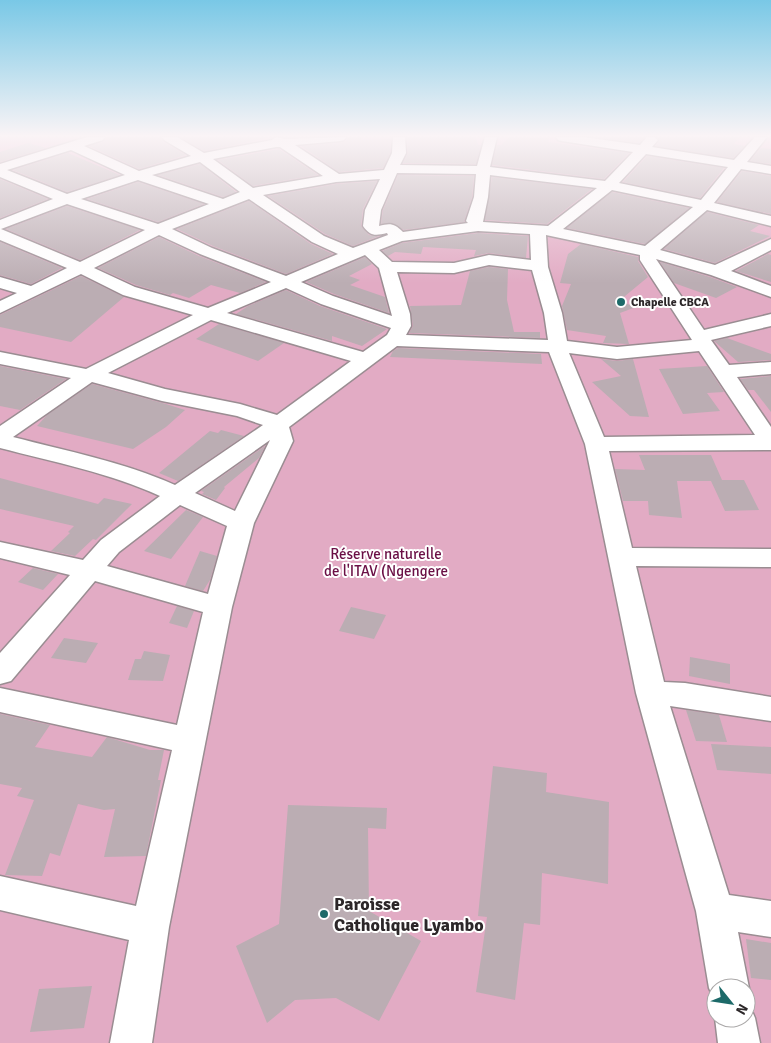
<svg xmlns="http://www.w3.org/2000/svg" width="771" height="1043" font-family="Signika,sans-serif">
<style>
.green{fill:#e2abc4;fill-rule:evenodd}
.building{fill:#bbadb3}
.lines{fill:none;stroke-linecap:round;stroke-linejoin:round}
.minor-casing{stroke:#9a8d92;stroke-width:3}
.minor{fill:#fff;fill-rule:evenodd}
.poi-dot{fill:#1d6a69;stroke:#fff;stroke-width:2}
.labels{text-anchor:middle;stroke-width:4;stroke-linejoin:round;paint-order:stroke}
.far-poi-label{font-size:12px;font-weight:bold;fill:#2c2729;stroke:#fff;text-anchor:start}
.park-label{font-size:15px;fill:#6a0f45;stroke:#fff}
.near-poi-label{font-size:18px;font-weight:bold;fill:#2c2729;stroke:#fff;text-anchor:start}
</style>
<rect width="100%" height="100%" fill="#f4e6ec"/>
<path class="green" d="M0,137H771V1043H0ZM716,988H746V1018H716Z"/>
<g class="building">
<polygon points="107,137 160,137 163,142 186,155 139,169 89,146 104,142"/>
<polygon points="180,137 273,137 204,151"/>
<polygon points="348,137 361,137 361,140 391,139 390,153 383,168 339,172 301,146 340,143 346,141"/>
<polygon points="407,137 476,137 478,145 481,145 476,164 403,163 408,153"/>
<polygon points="509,137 549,138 548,142 629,153 604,179 492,165 497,145 501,145"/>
<polygon points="595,137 645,137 639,143"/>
<polygon points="657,137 740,137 734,144 745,146 733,158 656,146 660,140"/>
<polygon points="28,143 46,148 0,162 0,152"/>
<polygon points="761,148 771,149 771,164 750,161"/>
<polygon points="279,149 318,175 253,186 218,160"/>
<polygon points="68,153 120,175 67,192 13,170"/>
<polygon points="647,156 724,168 700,198 623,182"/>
<polygon points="200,164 236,192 223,197 158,175"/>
<polygon points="742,171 771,176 771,214 717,202"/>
<polygon points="398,175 474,176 472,197 464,222 404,230 392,223 381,224 383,210"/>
<polygon points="492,177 592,189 547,224 485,220"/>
<polygon points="0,179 48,199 0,218"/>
<polygon points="377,181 363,209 361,226 369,235 379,236 353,246 325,234 268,196 336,184"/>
<polygon points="138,182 204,204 158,222 87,199"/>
<polygon points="612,192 689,208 645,244 567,228"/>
<polygon points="249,201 311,244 333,254 286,274 213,246 177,229"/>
<polygon points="67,206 140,230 80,260 6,229"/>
<polygon points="707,212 759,225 750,231 770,236 715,263 664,249"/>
<polygon points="478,233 528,236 526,258 489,253 474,256 476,250 423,247 421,254 395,252 388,256 382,251 402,243"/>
<polygon points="159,237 199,256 266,282 240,293 211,285 189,298 173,293 170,295 136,285 98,268"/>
<polygon points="0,242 62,268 31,284 0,275"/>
<polygon points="581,244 638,257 638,261 648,277 619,301 636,307 620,313 629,344 603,343 606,336 567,330 562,306 571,284 560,283 568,254"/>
<polygon points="768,254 771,255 771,282 736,271"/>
<polygon points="365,257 372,264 349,276 360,280 350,285 385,297 389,313 334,294 306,282"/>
<polygon points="660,262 710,277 737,287 716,298 674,283"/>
<polygon points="489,267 508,269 507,300 514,332 540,332 540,338 409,333 413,326 410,306 461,305 470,271"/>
<polygon points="81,276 124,297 71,342 0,327 0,315"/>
<polygon points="286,290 320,306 387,329 362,346 332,336 332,341 236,314 248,306"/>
<polygon points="219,324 284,343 258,361 196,339"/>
<polygon points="727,338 771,354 771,360 738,362 714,341"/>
<polygon points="398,348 541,354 542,364 390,357 393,351"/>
<polygon points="601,359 617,361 633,359 649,417 630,416 592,382 621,376"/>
<polygon points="0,366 66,379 20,410 0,406"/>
<polygon points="707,366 724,392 707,393 720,411 683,414 659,369"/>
<polygon points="771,376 771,412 754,390 748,390 740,379"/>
<polygon points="92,384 166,404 185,410 166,427 133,449 37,426 47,415"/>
<polygon points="221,430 244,436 178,481 159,473 210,431 218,433"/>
<polygon points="265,446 259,458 224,487 225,488 216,500 202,494 204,492 201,491"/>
<polygon points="639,455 711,455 722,480 744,480 759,510 725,511 711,481 677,481 682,518 649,515 648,501 623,501 615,469 645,470"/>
<polygon points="0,478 98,504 104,498 132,504 96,540 93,539 75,556 51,551 70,533 68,532 74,526 0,509"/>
<polygon points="186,510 203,517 171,559 144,551"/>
<polygon points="200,551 217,556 210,580 203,591 185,586"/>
<polygon points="33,568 58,574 43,590 18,582"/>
<polygon points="177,606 194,611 187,628 169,623"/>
<polygon points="351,607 386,615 374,639 339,631"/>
<polygon points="64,638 98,643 86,663 51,658"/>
<polygon points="144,651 170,655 163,681 128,680 135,659 141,659"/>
<polygon points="690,657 730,664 730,684 689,676"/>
<polygon points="686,710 719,715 727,742 696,741"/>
<polygon points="0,714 50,725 35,747 92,757 107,737 150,750 164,750 158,780 161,780 146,856 104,857 115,809 104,810 78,804 60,856 50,853 42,876 5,875 34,800 17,796 22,788 0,784"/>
<polygon points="711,744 771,747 771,774 717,770"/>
<polygon points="493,766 547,773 546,792 609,802 608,884 542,873 540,925 524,923 515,1000 476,992 487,917 478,916"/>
<polygon points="288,805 387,808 386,829 368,828 369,911 421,941 379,1021 336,998 295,1000 267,1023 236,946 279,924"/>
<polygon points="746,939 771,943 771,980 751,978"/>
<polygon points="92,986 84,1028 30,1032 39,989"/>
</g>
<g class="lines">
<g class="minor-casing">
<g id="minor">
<path d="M87,137H105L103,140L84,146L139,171L191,156L164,140L162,137H177L204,153L272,140L276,137L285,139L346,137L344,140L340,141L295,145L339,174L384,170L392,153L393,137H405L406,153L400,165L477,166L485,137H497L490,167L605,181L633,152L562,141L558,140L556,137H584L640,145L647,137H654L658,140L652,147L734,160L755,137H767L747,162L771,166V174L741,169L714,203L771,216V226L707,210L660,250L715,265L771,239V250L731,271L771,286V297L711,275L656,259L704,330L771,314V326L711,340L729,365L771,362V374L737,377L771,427V450L609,451L632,548L771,549V567L636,566L664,682L685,683L771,697V721L670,706L729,895L771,901V937L738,932L749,988L746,995V988H716V1003L709,988L696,911L636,693L585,444L549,352L397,346L289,427L293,441L254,523L232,607L169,927L152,1043H110L129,940L0,910V876L136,906L172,750L0,712V688L177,725L203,612L95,581L11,681L0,684V653L70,575L0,558V542L83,560L101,540L160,496C110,473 54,462 0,448V426L71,378L0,364V352L86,369L193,315L123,295L81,274L0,313V301L17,293L0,288V277L31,286L67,268L0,240V220L53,199L0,177V164ZM276,147H280L323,176L253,188L213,159ZM71,150L125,175L67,194L7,170ZM646,154L728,167L701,200L619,183ZM200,162L240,192L223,199L152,175ZM397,173L476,174L474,197L466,221L468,223L403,232C394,223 390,223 379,226L381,210ZM490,175L597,188L548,226L483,222L488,197ZM380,179L365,210L363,226C370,236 375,236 387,233L388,235L353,248L324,236L263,195L336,182ZM138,180L209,204L158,224L81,199ZM612,190L693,207L645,246L563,229ZM249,199L312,242L338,254L286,276L212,248L172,229ZM67,204L145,230L80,262L1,229ZM478,231L530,234L531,260L489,255L454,263L392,262L379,250L402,241ZM159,235L200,254L271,282L208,308L135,287L94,268ZM546,235L640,255V260L692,340L617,347L567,341L562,313L548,267ZM365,255L379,268L392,316L333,296L301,282ZM489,265L532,270L544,313L548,340L406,335L411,326L410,314L397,272L454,273ZM286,288L321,304L391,328L387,335L363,352L227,313ZM211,320L351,361L277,415L240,404L165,389L108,373ZM699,351L755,435L604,437L569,353L617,359ZM92,382L162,401L237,416L263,425L175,485C124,462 67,451 13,437ZM270,440L235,511L195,493ZM180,505L227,526L208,594L107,566L119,552Z"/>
<polygon points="746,1002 749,1004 755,1018 760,1043 718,1043 715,1018 716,1015 716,1018 746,1018"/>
</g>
</g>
<use href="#minor" class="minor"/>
</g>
<linearGradient id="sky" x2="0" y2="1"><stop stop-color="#79c8e6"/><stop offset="0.48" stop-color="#faf4f6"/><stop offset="1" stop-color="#faf4f6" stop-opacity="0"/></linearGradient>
<rect width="771" height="283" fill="url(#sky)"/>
<g class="poi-dot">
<circle cx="621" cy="302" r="5"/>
<circle cx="324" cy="914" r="5"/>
</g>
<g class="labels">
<g class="far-poi-label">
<text x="631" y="306">Chapelle CBCA</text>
</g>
<g class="park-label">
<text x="386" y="559">Réserve naturelle<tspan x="386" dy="17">de l'ITAV (Ngengere</tspan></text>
</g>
<g class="near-poi-label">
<text x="334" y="910">Paroisse<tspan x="334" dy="21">Catholique Lyambo</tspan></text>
</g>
</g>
<g transform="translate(731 1003) rotate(120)"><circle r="24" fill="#ffffff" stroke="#aba9a9"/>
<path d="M0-4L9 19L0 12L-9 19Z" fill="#1d6a69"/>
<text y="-8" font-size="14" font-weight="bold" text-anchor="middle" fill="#2c2729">N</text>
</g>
</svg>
